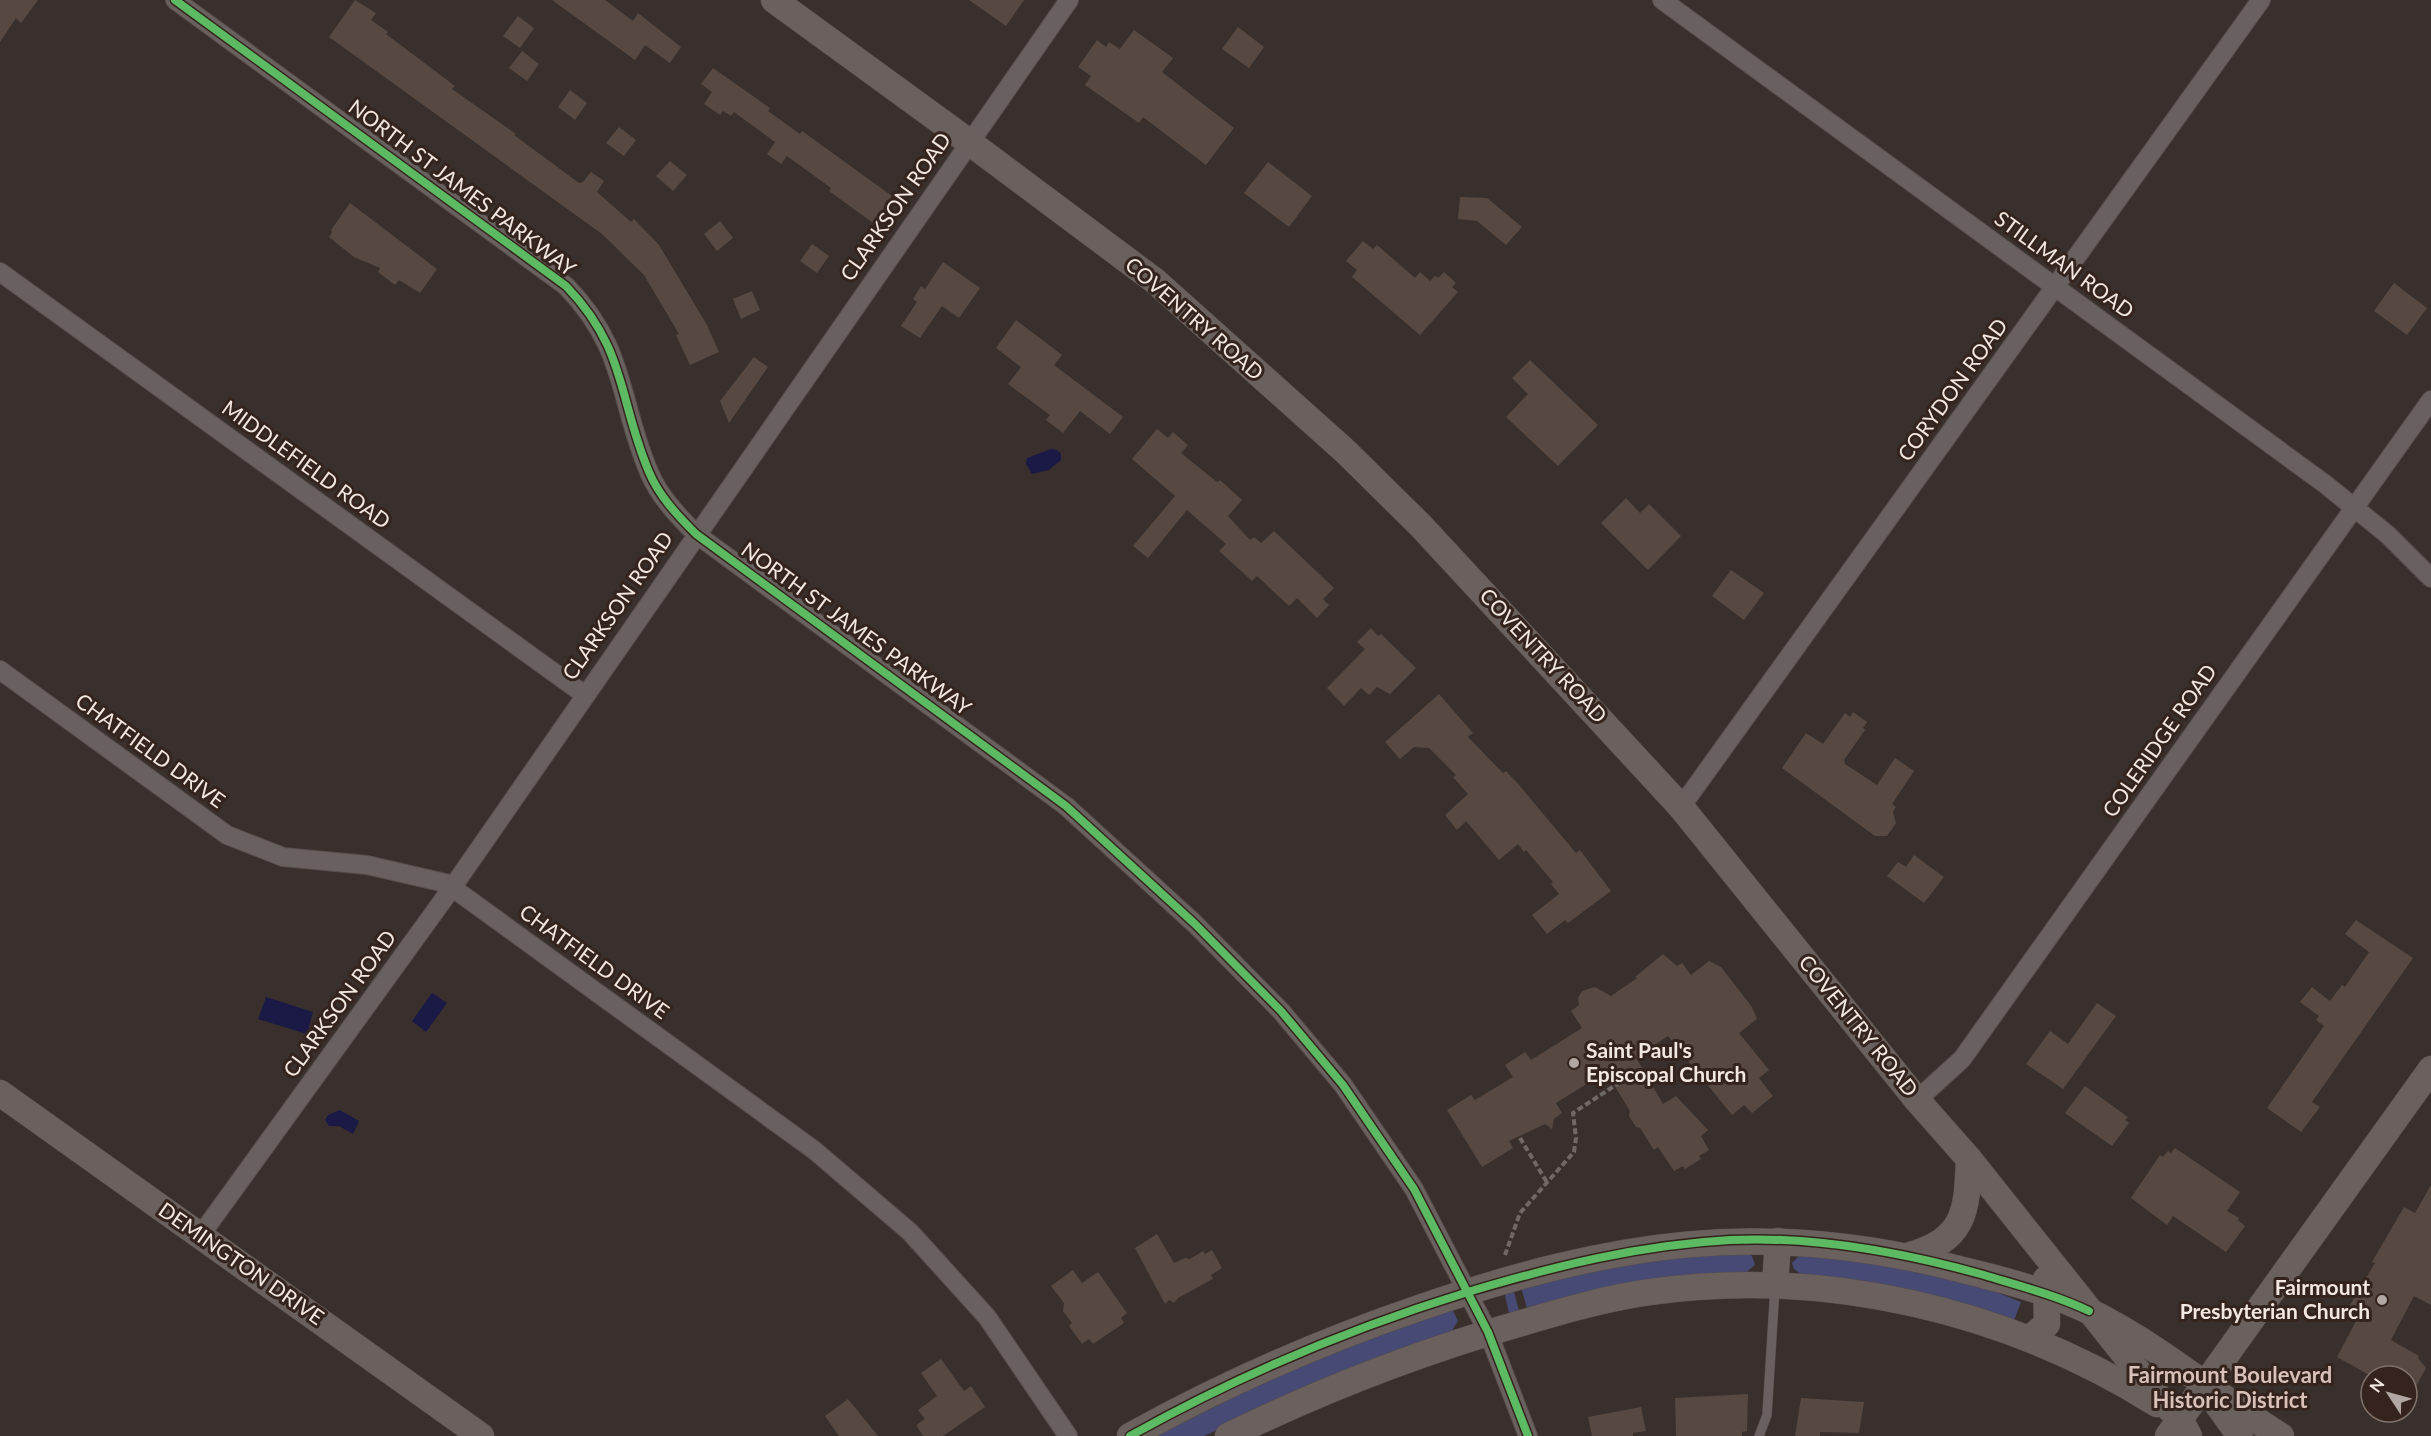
<svg xmlns="http://www.w3.org/2000/svg" width="2431" height="1436" font-family="Lato,sans-serif">
<style>
.green{fill:#474a74}
.water{fill:#1b1946}
.building{fill:#574842}
.lines{fill:none;stroke-linecap:round;stroke-linejoin:round}
.lane-casing{stroke:#574e4b;stroke-width:10}
.street-casing{stroke:#574e4b;stroke-width:20}
.secondary-casing{stroke:#574e4b;stroke-width:27}
.path{stroke:#6f6865;stroke-width:4;stroke-dasharray:6 3;stroke-linecap:butt}
.lane{stroke:#69615f;stroke-width:9}
.street{stroke:#69615f;stroke-width:18}
.secondary{stroke:#6a605d;stroke-width:26}
.cycleway-casing{stroke:#35241d;stroke-width:11}
.cycleway{stroke:#5cba63;stroke-width:8}
.poi-dot{fill:#b2a7a3;stroke:#35241d;stroke-width:2}
.labels{text-anchor:middle;stroke-width:6;stroke-linejoin:round;paint-order:stroke}
.street-label{font-size:21px;fill:#f3e7e2;stroke:#35241d}
.poi-label{font-size:21px;font-weight:bold;fill:#f3e7e2;stroke:#35241d;text-anchor:start}
.neighbourhood-label{font-size:22px;font-weight:bold;fill:#d8c1b8;stroke:#35241d}
</style>
<rect width="100%" height="100%" fill="#39302d"/>
<g class="green">
<polygon points="1746,1252 1752,1256 1755,1265 1744,1274 1527,1308 1521,1287 1669,1255"/>
<path d="M1801,1254L1842,1256L1979,1285L2021,1302L2013,1323C1944,1294 1878,1287 1805,1277L1794,1269L1792,1263Z"/>
<polygon points="1513,1288 1519,1311 1509,1313 1504,1291"/>
<polygon points="1445,1310 1453,1311 1458,1321 1451,1332 1301,1391 1204,1436 1152,1436 1298,1365"/>
</g>
<g class="water">
<polygon points="1051,449 1057,450 1061,454 1061,460 1049,470 1032,474 1026,464 1027,458"/>
<polygon points="432,993 447,1003 426,1032 412,1021"/>
<polygon points="266,997 313,1012 307,1034 258,1019"/>
<polygon points="340,1110 359,1121 353,1134 339,1126 329,1126 325,1120 328,1115"/>
</g>
<g class="building">
<polygon points="0,0 38,0 21,23 16,18 0,42"/>
<polygon points="355,0 376,13 371,20 388,32 386,34 455,86 452,89 516,134 514,135 579,183 583,182 591,172 604,181 597,192 631,222 634,219 659,245 707,325 719,352 690,365 676,335 679,334 644,275 602,234 329,37"/>
<polygon points="552,0 605,0 633,21 638,13 681,47 670,63 645,45 635,60"/>
<polygon points="969,0 1024,0 1006,26"/>
<polygon points="518,16 534,28 520,48 503,36"/>
<polygon points="1238,27 1264,47 1249,68 1222,49"/>
<polygon points="1134,30 1173,58 1162,72 1234,128 1206,165 1143,117 1139,123 1085,85 1091,76 1078,67 1097,40 1106,47 1109,42 1120,49"/>
<polygon points="522,51 539,64 527,81 509,68"/>
<polygon points="713,68 770,108 768,111 800,134 802,131 892,196 873,223 829,191 831,188 787,156 781,164 767,154 775,142 734,112 731,116 723,111 720,115 704,104 712,92 701,84"/>
<polygon points="570,90 587,103 575,120 558,107"/>
<polygon points="619,127 636,140 624,156 606,143"/>
<polygon points="670,161 687,175 673,191 656,176"/>
<polygon points="1268,162 1312,196 1289,227 1244,193"/>
<polygon points="1460,197 1487,198 1522,227 1506,245 1477,221 1458,219"/>
<polygon points="350,203 437,269 420,293 399,280 395,285 378,272 380,268 354,257 329,237 332,232 331,230"/>
<polygon points="720,221 733,238 717,251 704,234"/>
<polygon points="1363,241 1373,249 1377,245 1415,278 1420,272 1430,281 1435,276 1438,278 1444,272 1456,283 1452,287 1458,292 1420,335 1352,277 1357,270 1346,261"/>
<polygon points="812,244 829,256 817,273 800,261"/>
<polygon points="943,262 980,288 959,318 942,306 920,338 901,326 917,302 913,299 921,286 925,289"/>
<polygon points="2394,283 2427,308 2407,335 2374,311"/>
<polygon points="752,291 760,310 741,319 733,299"/>
<polygon points="1016,320 1062,355 1054,365 1123,417 1110,434 1080,411 1063,433 1046,420 1050,415 1008,384 1021,367 996,348"/>
<polygon points="754,357 768,367 729,423 720,401"/>
<polygon points="1530,360 1598,425 1558,466 1506,417 1528,394 1512,378"/>
<polygon points="1157,429 1168,438 1173,432 1188,445 1181,453 1217,482 1220,480 1242,500 1228,516 1250,540 1254,537 1261,543 1274,531 1334,588 1323,599 1329,605 1317,618 1297,598 1289,606 1257,576 1252,581 1219,551 1226,544 1187,510 1148,558 1133,546 1175,496 1132,459"/>
<polygon points="1626,498 1640,513 1649,504 1681,536 1648,570 1601,523"/>
<polygon points="1731,570 1764,593 1744,620 1712,596"/>
<polygon points="1371,628 1378,636 1381,634 1416,668 1390,694 1377,687 1369,695 1361,688 1344,706 1327,688 1365,649 1357,642"/>
<polygon points="1439,694 1473,733 1468,737 1503,773 1506,771 1519,785 1576,853 1580,850 1611,891 1568,923 1565,920 1547,934 1532,915 1559,894 1551,884 1553,882 1526,850 1524,852 1518,844 1499,860 1466,821 1457,830 1445,815 1468,794 1453,777 1456,775 1429,748 1414,747 1400,759 1385,742"/>
<polygon points="1853,712 1867,722 1863,728 1865,730 1844,760 1845,764 1877,785 1895,758 1914,771 1892,804 1896,807 1893,812 1896,823 1887,836 1875,836 1782,768 1806,733 1823,744 1845,713 1850,717"/>
<polygon points="1914,855 1944,877 1924,903 1887,876 1898,862 1906,867"/>
<polygon points="2356,920 2413,958 2312,1102 2320,1107 2301,1132 2267,1108 2324,1026 2316,1020 2319,1016 2300,1002 2312,987 2330,1001 2342,985 2345,987 2369,952 2345,934"/>
<polygon points="1663,954 1677,966 1682,963 1691,975 1709,961 1721,967 1752,1007 1757,1019 1739,1033 1769,1070 1759,1078 1773,1096 1752,1113 1744,1105 1732,1115 1668,1036 1641,1054 1643,1058 1638,1061 1663,1104 1676,1096 1708,1130 1701,1136 1709,1150 1699,1156 1701,1159 1685,1169 1683,1166 1674,1171 1658,1147 1654,1150 1640,1128 1636,1127 1629,1116 1630,1111 1606,1072 1556,1103 1562,1113 1554,1119 1552,1129 1545,1124 1509,1141 1513,1148 1482,1167 1447,1110 1471,1095 1475,1100 1513,1077 1505,1065 1525,1052 1531,1060 1582,1028 1571,1011 1579,1005 1578,998 1582,991 1595,987 1611,996 1637,978 1635,977"/>
<polygon points="2097,1003 2116,1016 2063,1089 2026,1064 2050,1031 2068,1044"/>
<polygon points="2085,1086 2128,1117 2125,1120 2129,1123 2112,1146 2065,1113"/>
<polygon points="2175,1148 2240,1192 2227,1211 2239,1218 2238,1220 2245,1226 2226,1252 2173,1216 2167,1225 2131,1198 2160,1155 2163,1157 2168,1151 2171,1153"/>
<polygon points="2431,1185 2431,1305 2414,1296 2391,1340 2419,1356 2418,1358 2426,1368 2407,1403 2407,1376 2371,1376 2337,1357 2356,1321 2344,1315 2375,1263 2372,1262 2404,1207 2415,1213"/>
<polygon points="1157,1234 1174,1263 1185,1258 1190,1259 1203,1251 1205,1254 1212,1250 1222,1268 1211,1275 1213,1279 1178,1298 1174,1303 1169,1300 1165,1304 1135,1248"/>
<polygon points="1073,1270 1082,1283 1098,1272 1127,1313 1121,1318 1124,1323 1093,1344 1089,1339 1082,1344 1069,1326 1072,1323 1063,1311 1064,1303 1051,1286"/>
<polygon points="941,1359 964,1391 971,1386 985,1407 943,1436 923,1436 916,1425 925,1419 918,1410 937,1396 921,1373"/>
<polygon points="1748,1394 1747,1431 1742,1432 1742,1436 1676,1436 1675,1398"/>
<polygon points="1801,1398 1864,1402 1859,1433 1820,1432 1820,1436 1795,1436"/>
<polygon points="848,1399 878,1436 839,1436 825,1416"/>
<polygon points="1641,1407 1646,1431 1633,1433 1633,1436 1592,1436 1588,1417"/>
</g>
<g class="lines">
<g class="lane-casing">
<polyline id="lane" points="1759,1436 1767,1415 1775,1287"/>
</g>
<g class="street-casing">
<g id="street">
<path d="M175,0L566,286C627,349 618,399 649,472C659,496 677,515 696,534L1066,806L1195,924L1281,1011L1343,1085L1414,1189L1488,1332L1528,1436"/>
<polyline points="1662,0 2325,484 2388,535 2431,578"/>
<polyline points="0,272 585,695"/>
<polyline points="0,670 227,835 283,857 367,865 454,885 457,891 814,1150 910,1232 987,1317 1068,1436"/>
<polyline points="1681,807 2261,0"/>
<polyline points="1917,1100 1962,1059 2431,400"/>
<polyline points="200,1236 454,885 1069,0"/>
</g>
</g>
<g class="secondary-casing">
<g id="secondary">
<polyline points="774,0 969,142 1155,281 1345,451 1421,526 1681,807 1917,1100 1969,1159 2161,1400 2180,1419 2189,1436"/>
<polyline points="0,1093 481,1436"/>
<path d="M1907,1256C1965,1240 1967,1213 1969,1159"/>
<polyline points="1775,1286 1778,1241"/>
<polyline points="2029,1339 2047,1324 2046,1279"/>
<polyline points="2212,1397 2240,1436"/>
<path d="M1130,1436C1222,1385 1319,1342 1419,1308C1609,1243 1761,1217 1959,1269C1995,1278 2032,1287 2066,1301C2142,1331 2211,1393 2281,1436"/>
<path d="M1228,1436C1324,1389 1423,1351 1525,1322C1566,1310 1607,1298 1650,1292C1824,1267 2008,1310 2157,1404"/>
<polyline points="2168,1436 2431,1069"/>
</g>
</g>
<g class="path">
<polyline points="1520,1138 1548,1184"/>
<polyline points="1505,1255 1520,1213 1574,1152 1576,1138 1573,1113 1625,1079"/>
</g>
<use href="#lane" class="lane"/>
<use href="#street" class="street"/>
<use href="#secondary" class="secondary"/>
<g class="cycleway-casing">
<g id="cycleway">
<path d="M175,0L566,286C627,349 618,399 649,472C659,496 677,515 696,534L1066,806L1195,924L1281,1011L1343,1085L1414,1189L1488,1332L1528,1436"/>
<path d="M1130,1436C1237,1376 1351,1328 1468,1292C1555,1266 1639,1245 1730,1240C1815,1236 1902,1252 1984,1275C2020,1286 2055,1295 2089,1311"/>
</g>
</g>
<use href="#cycleway" class="cycleway"/>
</g>
<g class="poi-dot">
<circle cx="1574" cy="1063" r="6"/>
<circle cx="2382" cy="1300" r="6"/>
</g>
<g class="labels">
<g class="street-label">
<text transform="translate(462 188) rotate(37)" y="7">NORTH ST JAMES PARKWAY</text>
<text transform="translate(896 207) rotate(-55)" y="7">CLARKSON ROAD</text>
<text transform="translate(2064 265) rotate(36)" y="7">STILLMAN ROAD</text>
<text transform="translate(1194 319) rotate(41)" y="7">COVENTRY ROAD</text>
<text transform="translate(1953 390) rotate(-54)" y="7">CORYDON ROAD</text>
<text transform="translate(306 465) rotate(36)" y="7">MIDDLEFIELD ROAD</text>
<text transform="translate(618 606) rotate(-55)" y="7">CLARKSON ROAD</text>
<text transform="translate(856 629) rotate(36)" y="7">NORTH ST JAMES PARKWAY</text>
<text transform="translate(1543 656) rotate(47)" y="7">COVENTRY ROAD</text>
<text transform="translate(2160 741) rotate(-55)" y="7">COLERIDGE ROAD</text>
<text transform="translate(150 751) rotate(36)" y="7">CHATFIELD DRIVE</text>
<text transform="translate(594 962) rotate(36)" y="7">CHATFIELD DRIVE</text>
<text transform="translate(340 1004) rotate(-54)" y="7">CLARKSON ROAD</text>
<text transform="translate(1858 1026) rotate(51)" y="7">COVENTRY ROAD</text>
<text transform="translate(241 1264) rotate(35)" y="7">DEMINGTON DRIVE</text>
</g>
<g class="poi-label">
<text x="1586" y="1058">Saint Paul's<tspan x="1586" dy="24">Episcopal Church</tspan></text>
<text x="2370" y="1295" text-anchor="end">Fairmount<tspan x="2370" dy="24">Presbyterian Church</tspan></text>
</g>
<g class="neighbourhood-label">
<text x="2230" y="1383">Fairmount Boulevard<tspan x="2230" dy="25">Historic District</tspan></text>
</g>
</g>
<g transform="translate(2389 1394) rotate(306)"><circle r="28" fill="#35241d" stroke="#81726c" stroke-width="1.5"/>
<path d="M0-4.5L10 22L0 15L-10 22Z" fill="#b2a7a3"/>
<text y="-9" font-size="16" font-weight="bold" text-anchor="middle" fill="#f3e7e2">N</text>
</g>
</svg>
